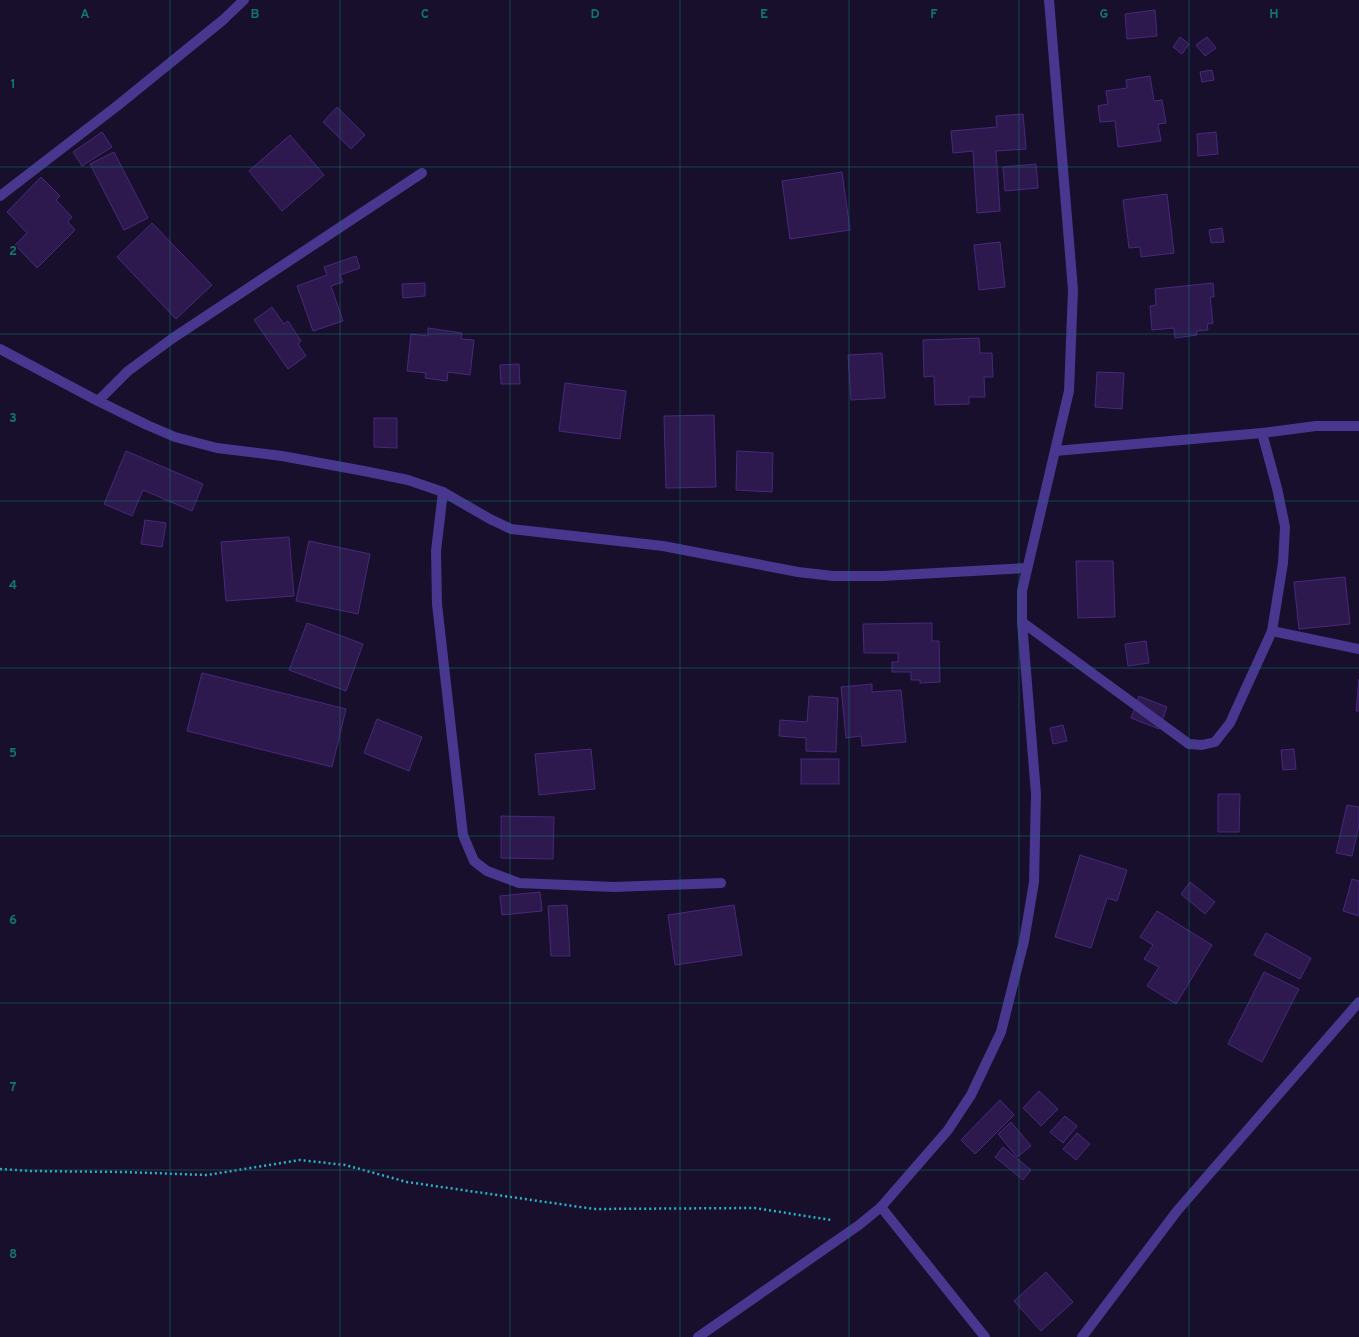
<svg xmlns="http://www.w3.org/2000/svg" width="1359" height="1337" font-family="Overpass,sans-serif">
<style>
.building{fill:#2d194e;stroke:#47297c}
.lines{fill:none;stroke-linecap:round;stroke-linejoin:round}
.path{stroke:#25b6c7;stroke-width:2.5;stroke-dasharray:2 3;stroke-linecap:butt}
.street{stroke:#48368f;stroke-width:10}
.grid{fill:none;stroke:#0f766e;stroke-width:1;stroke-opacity:0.55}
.grid-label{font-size:13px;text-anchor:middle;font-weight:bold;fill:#0f766e;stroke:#180f2c;stroke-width:3;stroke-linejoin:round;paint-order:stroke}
</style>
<rect width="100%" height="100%" fill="#180f2c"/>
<g class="building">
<polygon points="1155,10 1157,36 1127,39 1125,14"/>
<polygon points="1180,37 1189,44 1182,54 1173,47"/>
<polygon points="1207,37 1216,48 1205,56 1196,45"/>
<polygon points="1212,70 1214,80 1202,82 1200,72"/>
<polygon points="1150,76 1154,101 1162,100 1166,123 1158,124 1161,141 1118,147 1115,121 1100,122 1098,106 1108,104 1106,91 1127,88 1126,80"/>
<polygon points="337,107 365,135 351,149 323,122"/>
<polygon points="1023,114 1026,149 996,151 1000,211 977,213 973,151 953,153 951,131 997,127 996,116"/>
<polygon points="102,132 112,147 82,166 73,152"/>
<polygon points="1216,132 1218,154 1198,156 1197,134"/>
<polygon points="290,135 324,175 282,211 249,171"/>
<polygon points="114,152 148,218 124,230 90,164"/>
<polygon points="1036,164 1038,188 1005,191 1003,167"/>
<polygon points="842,172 850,230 790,239 782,181"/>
<polygon points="41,177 60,196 56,200 72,217 68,222 75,230 37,268 15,245 27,233 7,212"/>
<polygon points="1167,194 1174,253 1141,257 1140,247 1129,248 1123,200"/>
<polygon points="152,223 212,285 176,319 117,257"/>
<polygon points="1222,228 1224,242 1211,243 1209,230"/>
<polygon points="1000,242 1005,287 979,290 974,245"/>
<polygon points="356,256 360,268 340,275 343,282 331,286 343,321 313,331 297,286 327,275 324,267"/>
<polygon points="425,283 425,296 403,298 402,284"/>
<polygon points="1213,283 1214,297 1210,297 1213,323 1207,324 1208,330 1196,331 1197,335 1175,338 1174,328 1152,330 1150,306 1156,305 1155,289"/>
<polygon points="272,307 284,324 288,321 301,341 298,344 306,356 288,369 254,320"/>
<polygon points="428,328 462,333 461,339 474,340 470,375 448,372 447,381 425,378 426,373 407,371 411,334 428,336"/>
<polygon points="979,338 980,353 992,353 993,377 984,377 985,397 969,397 969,404 935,405 934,376 924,377 923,340"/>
<polygon points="882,353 885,398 851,400 848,355"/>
<polygon points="519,364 520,384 501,384 500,365"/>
<polygon points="1097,372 1124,373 1122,409 1095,407"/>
<polygon points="565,383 626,391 620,439 559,431"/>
<polygon points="714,415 716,487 666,488 664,416"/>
<polygon points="374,418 397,418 397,448 374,447"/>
<polygon points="126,451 203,484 192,511 143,490 132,516 104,504"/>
<polygon points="737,451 773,453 772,492 736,490"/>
<polygon points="145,520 166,523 162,547 141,544"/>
<polygon points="289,537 294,596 226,601 221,542"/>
<polygon points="309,541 370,554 358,614 296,601"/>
<polygon points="1076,561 1113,561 1115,617 1078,618"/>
<polygon points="1345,577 1350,624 1299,629 1294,582"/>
<polygon points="307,623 363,644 346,691 289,670"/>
<polygon points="932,623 932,641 939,641 940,682 920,683 920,680 911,680 911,672 892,672 892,662 898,662 898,653 864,653 863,624"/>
<polygon points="1146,641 1149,663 1128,666 1125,644"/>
<polygon points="202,673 346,709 332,767 187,731"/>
<polygon points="1359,679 1359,711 1356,711"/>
<polygon points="872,684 872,692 901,690 906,742 862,746 861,736 846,738 841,687"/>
<polygon points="809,696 838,698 836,752 806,751 806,738 779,736 780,720 807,722"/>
<polygon points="1139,696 1167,707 1159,729 1131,718"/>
<polygon points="377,719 422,737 409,771 364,753"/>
<polygon points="1063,725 1067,741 1053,744 1050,728"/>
<polygon points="591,749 595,789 539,795 535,754"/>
<polygon points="1294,749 1296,769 1283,770 1281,750"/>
<rect x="801" y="759" width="38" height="25"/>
<polygon points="1218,794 1240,794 1239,832 1218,832"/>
<polygon points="1347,805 1359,807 1359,825 1352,856 1336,853"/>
<polygon points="501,816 554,817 553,859 501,858"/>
<polygon points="1080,855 1127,870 1117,901 1107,898 1091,948 1055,937"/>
<polygon points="1352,879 1359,881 1359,916 1343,911"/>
<polygon points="1190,882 1215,902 1205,914 1181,894"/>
<polygon points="540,892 542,911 502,915 500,896"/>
<polygon points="567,905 570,956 551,956 548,906"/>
<polygon points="734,905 742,955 675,965 668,915"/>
<polygon points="1157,911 1212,945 1176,1004 1147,986 1159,967 1144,959 1153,945 1140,937"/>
<polygon points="1266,933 1311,958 1300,979 1254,955"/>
<polygon points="1264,972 1299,989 1262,1062 1228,1044"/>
<polygon points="1039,1091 1058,1109 1041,1126 1023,1108"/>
<polygon points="1000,1100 1014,1115 975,1154 961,1140"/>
<polygon points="1065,1116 1077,1126 1063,1143 1050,1132"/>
<polygon points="1011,1122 1031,1146 1017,1157 998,1134"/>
<polygon points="1077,1133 1090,1144 1076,1160 1063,1149"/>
<polygon points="1003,1147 1031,1170 1023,1180 995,1157"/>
<polygon points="1046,1272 1073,1302 1041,1331 1014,1301"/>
</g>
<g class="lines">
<polyline class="path" points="0,1169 31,1171 124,1172 207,1175 300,1160 345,1165 407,1182 594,1209 755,1208 831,1220"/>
<g class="street">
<polyline points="0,196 117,106 223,20 244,0"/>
<polyline points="0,349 98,401 147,425 175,437 217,448 282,456 364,471 408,480 443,492 490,519 511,529 663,546 798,572 833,576 882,576 1027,568"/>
<polyline points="98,401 128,371 173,338 422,173"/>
<polyline points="1055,451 1262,433 1316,426 1359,426"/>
<polyline points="443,492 436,551 437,604 463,835 474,861 487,871 519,883 614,887 721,883"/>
<polyline points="1022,622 1189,744 1202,745 1215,742 1230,723 1272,631 1283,563 1285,527 1277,488 1262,433"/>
<polyline points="1272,631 1359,649"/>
<polyline points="881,1207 985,1337"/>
<polyline points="698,1337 859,1225 881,1207 948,1130 971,1095 1001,1032 1024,941 1034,882 1036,794 1022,622 1022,591 1069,391 1073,290 1049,0"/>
<polyline points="1082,1337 1177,1211 1359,1002"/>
</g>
</g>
<path class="grid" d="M170,0V1337M340,0V1337M510,0V1337M680,0V1337M849,0V1337M1019,0V1337M1189,0V1337M0,167H1359M0,334H1359M0,501H1359M0,668H1359M0,836H1359M0,1003H1359M0,1170H1359"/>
<g class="grid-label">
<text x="85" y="18">A</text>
<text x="255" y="18">B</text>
<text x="425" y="18">C</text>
<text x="595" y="18">D</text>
<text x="764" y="18">E</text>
<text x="934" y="18">F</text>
<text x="1104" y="18">G</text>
<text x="1274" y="18">H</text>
<text x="13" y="88">1</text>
<text x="13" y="255">2</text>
<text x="13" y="422">3</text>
<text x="13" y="589">4</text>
<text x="13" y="757">5</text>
<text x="13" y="924">6</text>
<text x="13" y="1091">7</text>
<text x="13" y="1258">8</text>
</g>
</svg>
